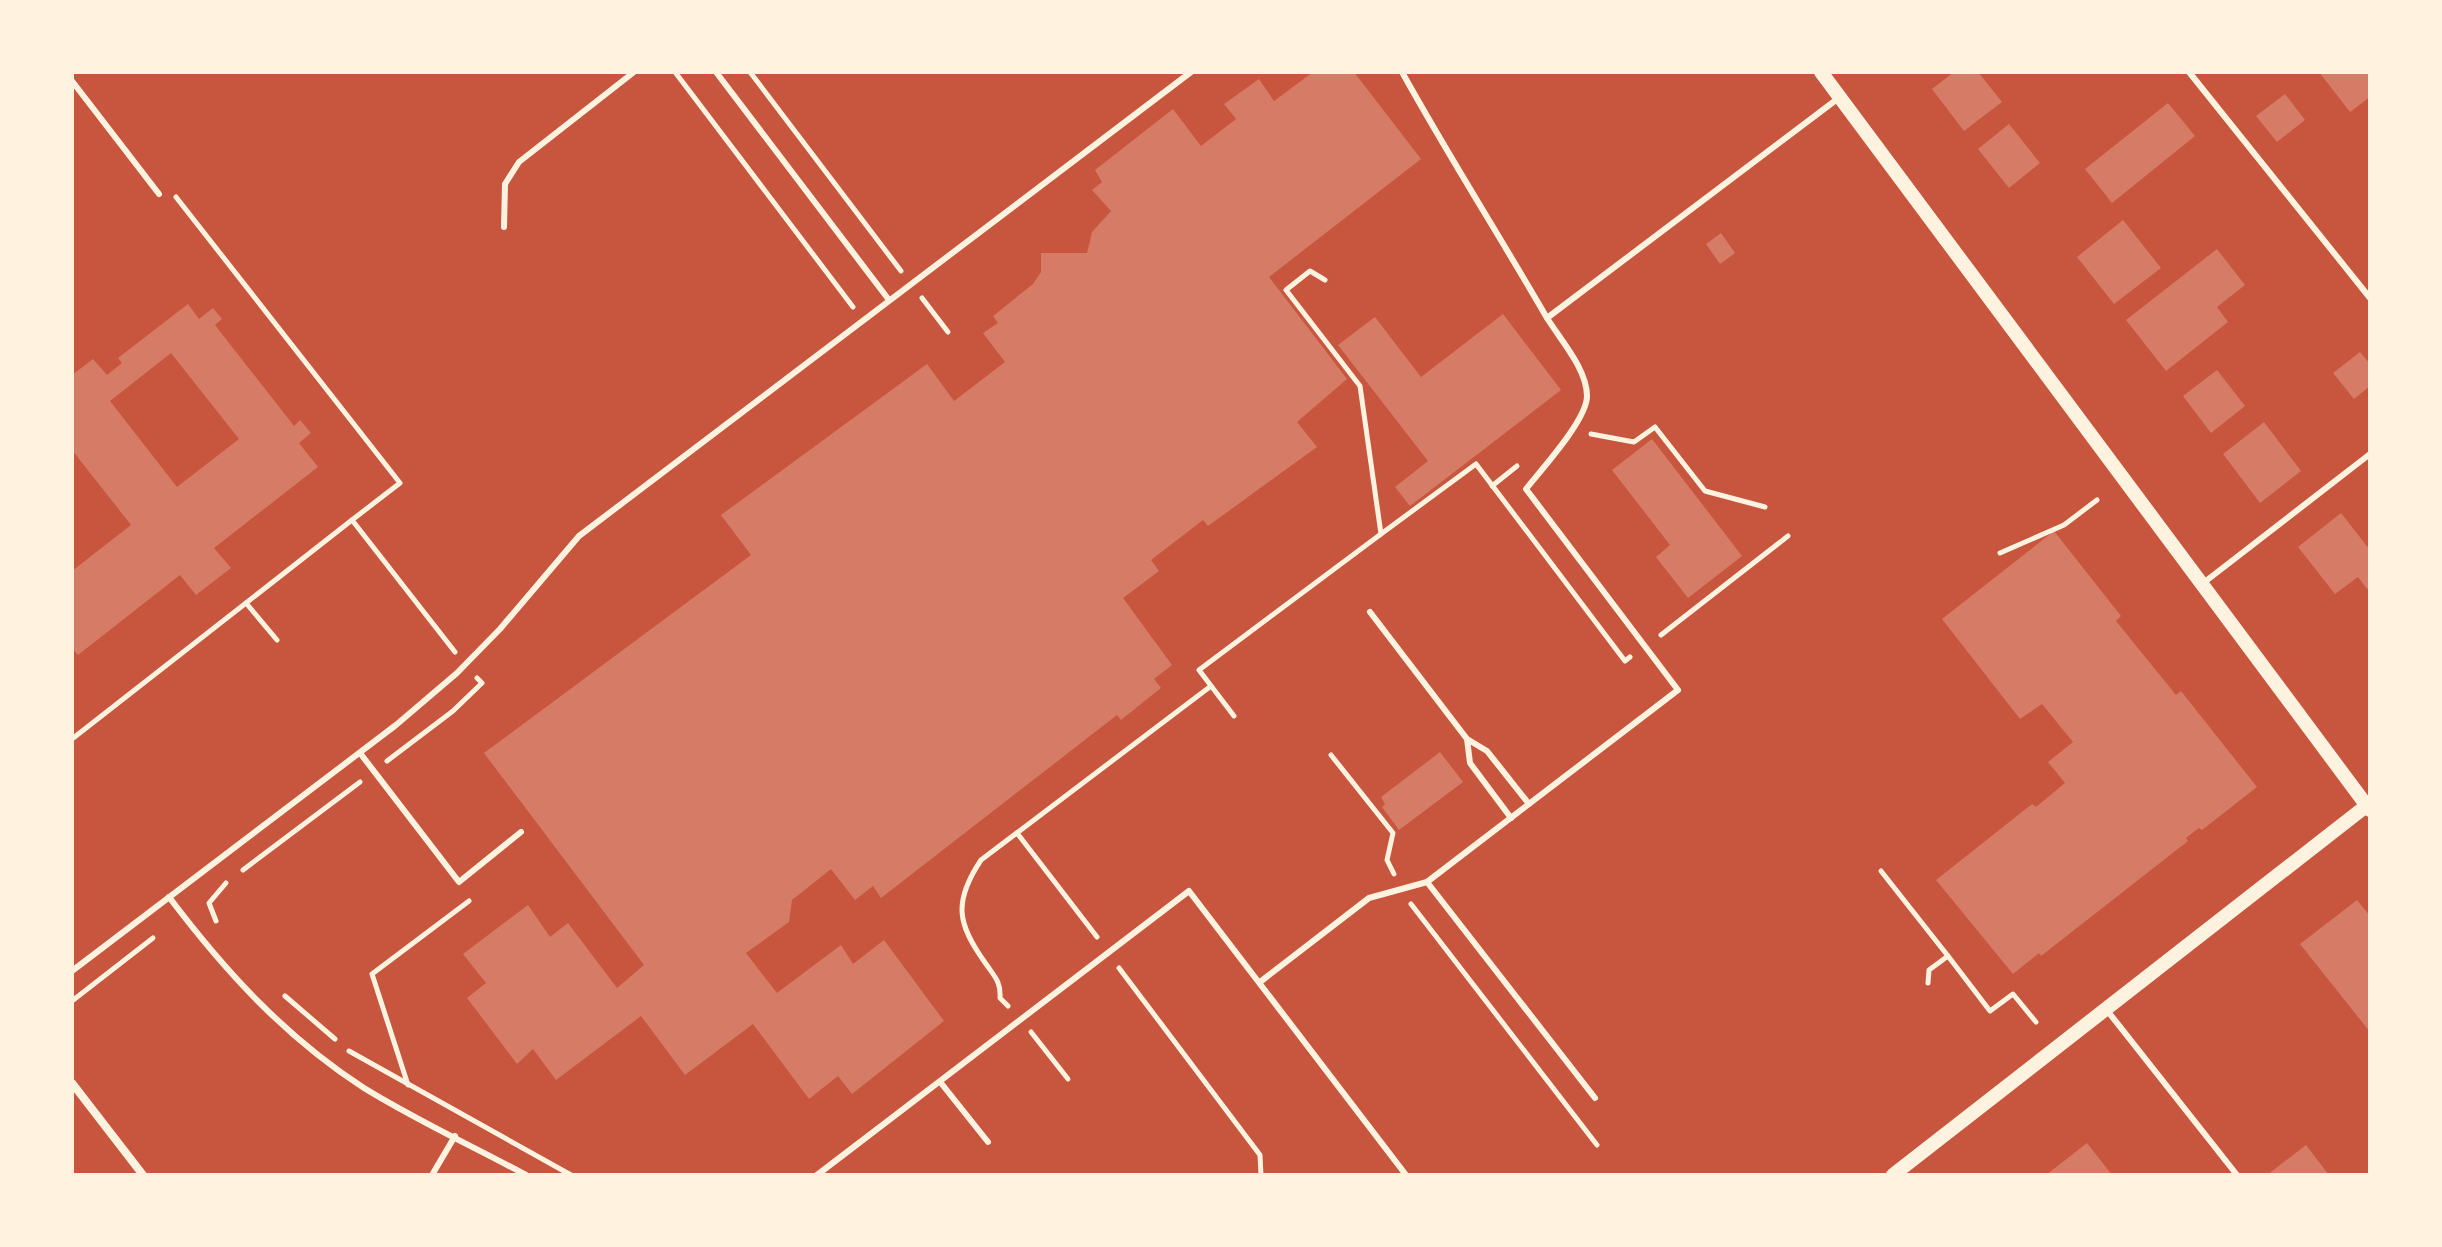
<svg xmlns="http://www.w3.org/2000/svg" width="2442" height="1247" font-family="'Varela Round',sans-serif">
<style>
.building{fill:#d67c66;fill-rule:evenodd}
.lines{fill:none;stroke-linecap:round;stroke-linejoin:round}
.path{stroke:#fff3e0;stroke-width:5}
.service{stroke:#fff3e0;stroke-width:6}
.minor{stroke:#fff3e0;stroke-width:8}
.tertiary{stroke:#fff3e0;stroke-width:14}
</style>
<rect width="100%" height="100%" fill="#c8553d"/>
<g class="building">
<polygon points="1313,72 1354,72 1421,159 1269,277 1347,379 1297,422 1317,447 1208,526 1203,520 1151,560 1159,571 1123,598 1172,665 1154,679 1161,688 1121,720 1117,715 881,898 873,886 855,900 831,869 792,900 789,922 746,953 777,993 841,945 853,964 884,940 944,1021 852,1094 838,1076 809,1099 753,1024 685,1075 641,1016 556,1080 533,1049 517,1064 467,998 486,983 463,954 528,905 550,937 568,923 617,988 644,965 484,753 751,555 721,515 927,364 954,401 1005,362 983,333 998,323 993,316 1033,284 1041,272 1041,253 1087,253 1092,232 1111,211 1092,190 1102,182 1095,170 1173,109 1201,146 1236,119 1224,104 1259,79 1274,101"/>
<polygon points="1954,72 1978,72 2002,102 1964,131 1932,89"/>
<polygon points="2319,72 2370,72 2370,97 2350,112"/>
<polygon points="2285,94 2305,120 2277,142 2256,116"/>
<polygon points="2168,103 2195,136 2112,203 2085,169"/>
<polygon points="2009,124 2040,163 2009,188 1978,149"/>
<polygon points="2123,220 2161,268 2114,304 2077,257"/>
<polygon points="1721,233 1735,253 1720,264 1706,244"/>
<polygon points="2217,249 2245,285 2217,307 2228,322 2166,371 2126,320"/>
<path d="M188,304L199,319L213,308L222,319L215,325L294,426L300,420L311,433L299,443L318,467L214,548L231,568L196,595L180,575L78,655L72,648V571L131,525L72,450V375L93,359L107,375L122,363L118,358ZM171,353L239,439L177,487L110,401Z"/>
<polygon points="1503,314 1561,390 1410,506 1395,487 1428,461 1338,345 1375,317 1421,377"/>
<polygon points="2360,352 2370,364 2370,386 2354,399 2333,373"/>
<polygon points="2217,370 2245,406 2211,433 2183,396"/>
<polygon points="2264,422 2301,471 2260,503 2223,454"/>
<polygon points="1652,439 1742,556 1688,598 1656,557 1670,545 1612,470"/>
<polygon points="2341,513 2370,550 2370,586 2367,589 2358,577 2335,594 2298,547"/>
<polygon points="2054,531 2121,616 2116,621 2176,695 2181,691 2257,787 2202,830 2199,828 2186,838 2188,841 2041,956 2039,953 2013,974 1936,880 2032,804 2036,807 2065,783 2048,762 2073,742 2042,704 2020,719 1942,619"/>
<polygon points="1440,752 1463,782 1399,830 1382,807 1385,804 1381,797"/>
<polygon points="2357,900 2370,916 2370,1032 2300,944"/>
<polygon points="2087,1143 2112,1175 2046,1175"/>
<polygon points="2306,1145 2329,1175 2267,1175"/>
</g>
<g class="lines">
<g class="path">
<polyline points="675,72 853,307"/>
<polyline points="750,72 901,271"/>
<polyline points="176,197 400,483 352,520 455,652"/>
<polyline points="922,298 948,332"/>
<polyline points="1591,434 1634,442 1655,427 1705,491 1765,507"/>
<polyline points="1492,486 1517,466"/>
<polyline points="1381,534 1476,464 1625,661 1630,657"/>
<polyline points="2000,553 2064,525 2097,500"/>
<polyline points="1661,635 1788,536"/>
<polyline points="277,640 246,603 352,520"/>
<polyline points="1234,716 1199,670 1381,534 1360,386 1286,290 1310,271 1325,280"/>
<polyline points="72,739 246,603"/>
<polyline points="1331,755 1393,833 1387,860 1394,874"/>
<polyline points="387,761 453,711 482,683 477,678"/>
<polyline points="1017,833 1097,937"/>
<polyline points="243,870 360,782"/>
<polyline points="1881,871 1948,956"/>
<polyline points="1411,904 1597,1145"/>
<polyline points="216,921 209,903 226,883"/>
<polyline points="1119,968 1260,1155 1261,1175"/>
<polyline points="1928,983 1929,970 1948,956 1990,1011 2013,994 2036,1022"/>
<polyline points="285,996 335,1039"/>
<polyline points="72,1001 153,938"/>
<path d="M1008,1006L1000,998C1001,982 995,977 986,964C957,924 953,902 981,860L1211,686"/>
<polyline points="1031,1032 1068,1079"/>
<polyline points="349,1051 571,1175"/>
<polyline points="408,1085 372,974 469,901"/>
</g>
<g class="service">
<polyline points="716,72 889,300"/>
<path d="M1402,72C1448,155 1499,235 1547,318L1840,97"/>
<polyline points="2189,72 2370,298"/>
<polyline points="72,81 159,194"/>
<polyline points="504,227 505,184 519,162 634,72"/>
<polyline points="2202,584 2370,454"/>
<polyline points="1370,612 1467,739"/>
<polyline points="360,753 459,882 521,832"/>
<polyline points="1511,818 1470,763 1467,739 1487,751 1529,804"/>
<polyline points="1427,882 1595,1098"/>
<path d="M169,897C225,971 285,1037 364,1088C416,1120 472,1146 526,1175"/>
<polyline points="72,971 396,725 457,673 500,629 579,536 1191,72"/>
<path d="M1260,982L1369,898L1427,882L1678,690L1526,489C1541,470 1587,420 1587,396C1587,369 1560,339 1547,318"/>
<polyline points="2106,1009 2237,1175"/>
<polyline points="941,1083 988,1142"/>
<polyline points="432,1175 455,1136"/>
<polyline points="817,1175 1189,891 1406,1175"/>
</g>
<polyline class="minor" points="72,1083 143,1175"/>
<g class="tertiary">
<polyline points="1821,72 2370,810"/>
<polyline points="1893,1175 2370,803"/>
</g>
</g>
<rect width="2442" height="1247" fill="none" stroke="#fff3e0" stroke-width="148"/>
</svg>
